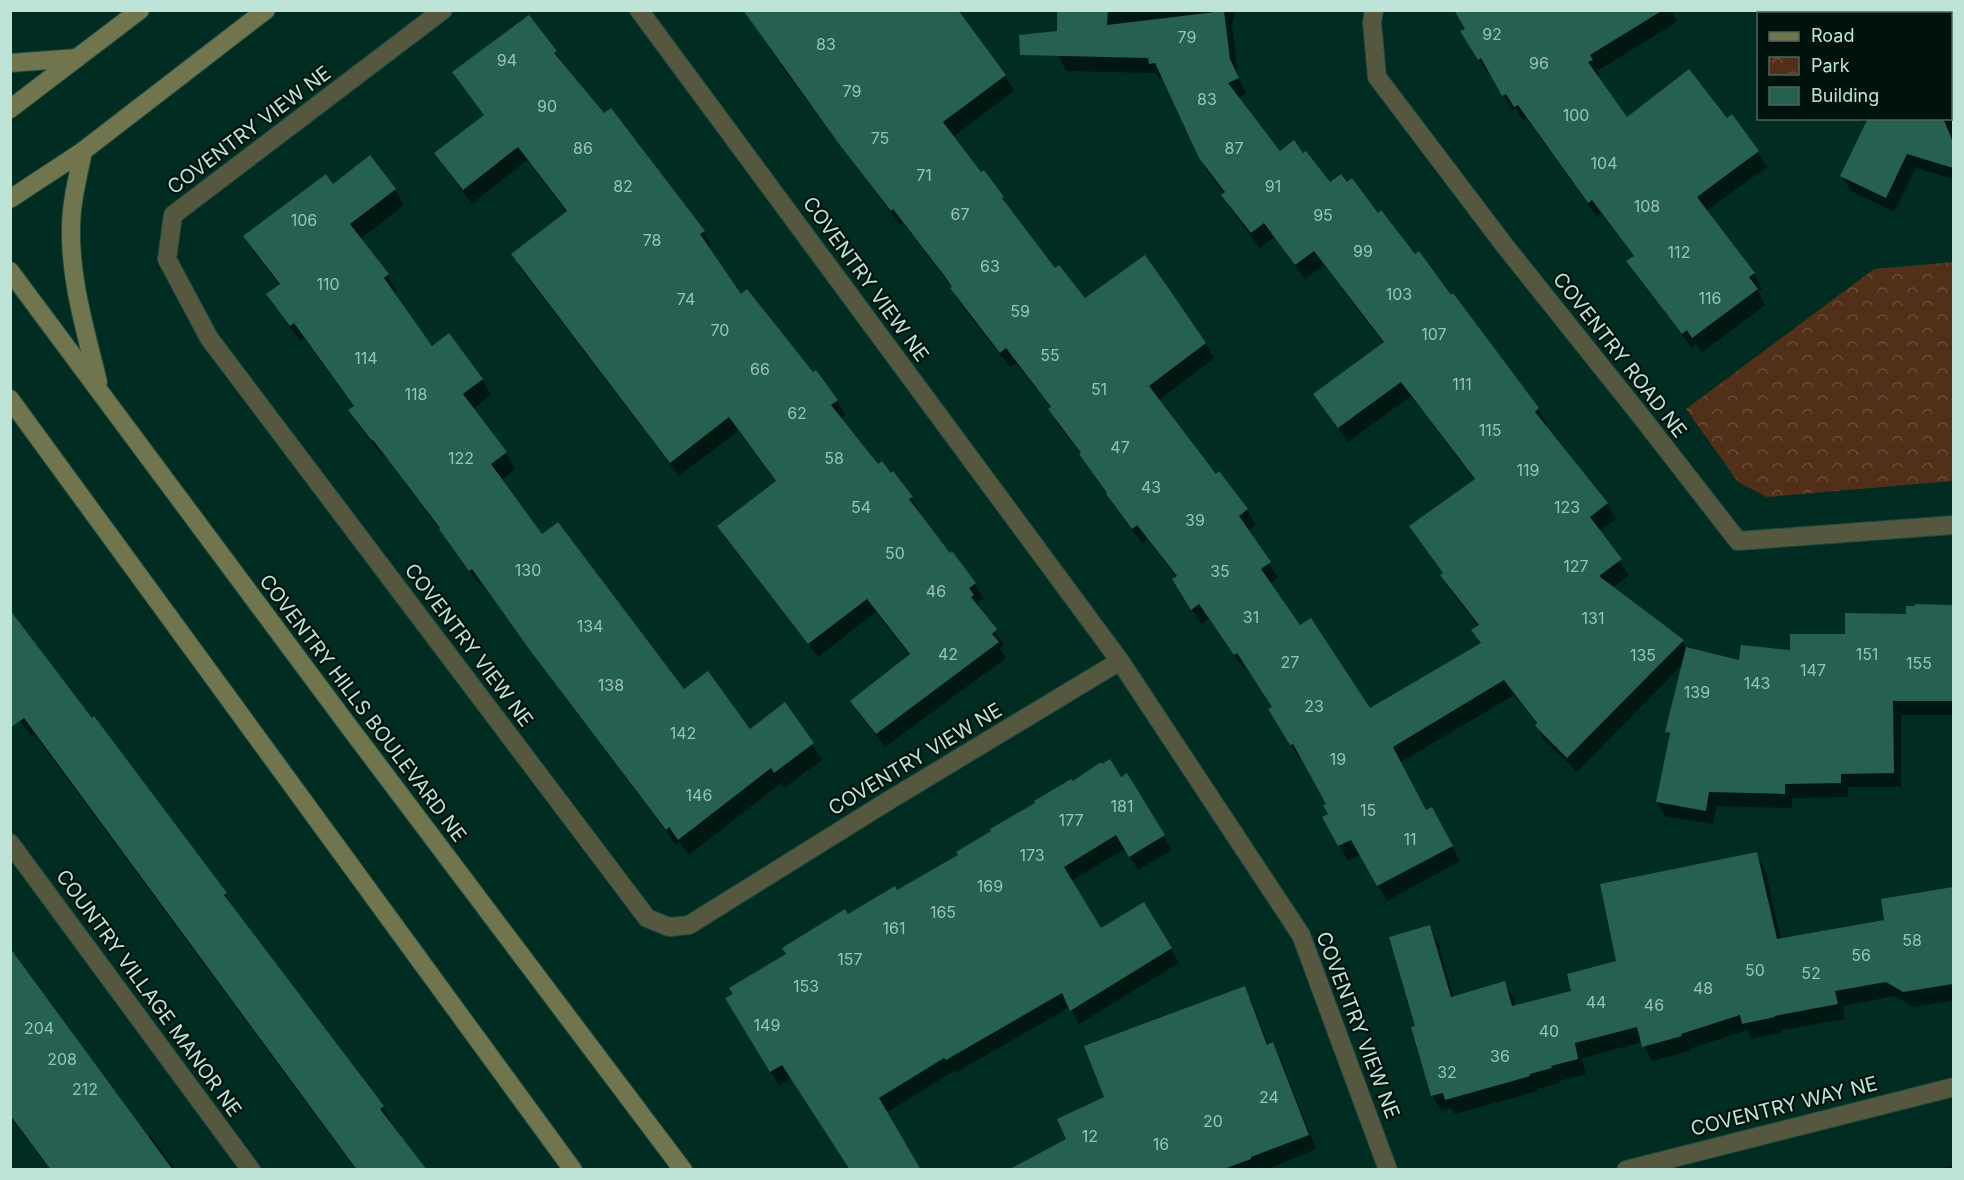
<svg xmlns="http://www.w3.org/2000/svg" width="1964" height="1180" font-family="Inter,sans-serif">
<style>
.park{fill:url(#park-crowns)}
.shadow{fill:#0007}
.building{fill:#266051}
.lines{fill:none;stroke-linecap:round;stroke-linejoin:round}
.street-casing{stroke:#1e493f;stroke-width:20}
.secondary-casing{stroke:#1e493f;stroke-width:20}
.street{stroke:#55583f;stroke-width:18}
.secondary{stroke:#71754d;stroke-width:18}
.labels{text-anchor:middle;stroke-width:4.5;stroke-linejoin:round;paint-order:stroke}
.number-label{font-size:16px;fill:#98c3b6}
.street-label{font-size:20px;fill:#bee4d8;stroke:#00120c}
</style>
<defs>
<pattern id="park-crowns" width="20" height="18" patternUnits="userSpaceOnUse" patternTransform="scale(1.5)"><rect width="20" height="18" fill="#522f18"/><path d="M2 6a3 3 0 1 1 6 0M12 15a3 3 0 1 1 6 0" fill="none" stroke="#694d39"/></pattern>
</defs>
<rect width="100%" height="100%" fill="#002c22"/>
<polygon class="park" points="1953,262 1953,481 1767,497 1738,482 1686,409 1874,269"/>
<g class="shadow">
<polygon points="1059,10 1236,10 1232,26 1238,76 1246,94 1237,98 1280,153 1377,215 1451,297 1453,295 1538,409 1547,424 1545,426 1607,503 1616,519 1599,531 1629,575 1612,588 1682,641 1687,649 1740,662 1792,652 1847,635 1907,616 1917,605 1954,606 1954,715 1901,715 1901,787 1848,787 1848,797 1792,798 1792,808 1717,806 1713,824 1665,816 1657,802 1671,738 1667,732 1683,664 1577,772 1545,741 1536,726 1538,725 1514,695 1401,762 1426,812 1440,824 1460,861 1387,901 1361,854 1348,861 1324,817 1330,815 1328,805 1302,758 1300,760 1270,709 1273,708 1246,667 1244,669 1209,619 1201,624 1183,595 1177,578 1147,539 1142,543 1116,509 1081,454 1058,425 1050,409 1051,408 1016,363 1010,367 960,304 952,288 903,223 900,225 784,70 749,17 1005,75 1014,91 953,137 981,174 983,172 1003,198 1012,213 1055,270 1085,301 1205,343 1214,358 1158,401 1215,476 1247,510 1256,525 1248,531 1278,578 1269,584 1299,627 1369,710 1482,645 1473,631 1479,627 1451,591 1442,576 1444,574 1411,527 1475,481 1411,396 1348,442 1315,395 1384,344 1324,265 1305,279 1274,237 1260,248 1232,211 1223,196 1225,194 1209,174 1200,157 1163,78 1159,79 1156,73 1066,71 1058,55"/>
<polygon points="1578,10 1671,10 1677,22 1597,71 1600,75 1597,77 1627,119 1726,120 1732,116 1767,167 1706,211 1754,274 1762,289 1758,291 1765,305 1702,352 1696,344 1692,348 1637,276 1628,262 1634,257 1601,213 1597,217 1527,119 1523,121 1516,108 1512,110 1490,72 1488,74 1462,32"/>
<polygon points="1810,10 1897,10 1898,14 1811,14"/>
<polygon points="555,52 564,67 703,231 712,246 708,249 741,296 837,401 845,415 840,419 877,466 912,497 920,512 918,513 974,583 983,598 977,603 1004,645 1000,648 1006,658 885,747 860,715 852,701 910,656 876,612 818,657 727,540 719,526 777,483 738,431 679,476 521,269 513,255 567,213 527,160 472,204 445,168 436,154 485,116 454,72"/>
<polygon points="1950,55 1954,56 1954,179 1916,168 1894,212 1851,191 1842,176 1870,118 1950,118"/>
<polygon points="333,186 395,189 404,205 360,239 387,275 397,291 393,293 432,348 482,379 491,395 472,410 506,453 515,469 501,480 542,536 684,691 750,731 785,704 822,760 784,788 781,783 689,855 679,842 676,845 541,665 482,584 480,586 443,534 384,455 382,456 359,426 350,410 354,407 304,338 300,341 268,295 280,286 254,252 245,236"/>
<polygon points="10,612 225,893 234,910 383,1107 392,1124 391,1125 425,1170 356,1170 34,734 32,736 10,708"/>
<polygon points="1126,775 1172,850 1138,870 1125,849 1071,881 1100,930 1144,904 1179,963 1079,1024 1070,1007 955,1073 954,1071 886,1113 791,1078 779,1085 735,1013 848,916 896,892 960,855 1072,783 1121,779"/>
<polygon points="1756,854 1765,869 1781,939 1886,921 1883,901 1954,888 1954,1000 1913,1007 1895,996 1843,1006 1845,1019 1782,1030 1782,1032 1752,1039 1747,1030 1689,1049 1689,1051 1652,1061 1642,1042 1582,1058 1586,1074 1559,1081 1559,1083 1537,1089 1538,1091 1455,1114 1451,1108 1441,1110 1432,1095 1416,1027 1429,927 1438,942 1454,998 1504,983 1513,997 1515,1006 1573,992 1618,962"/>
<polygon points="10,950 148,1137 150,1135 176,1170 66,1170 57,1157 46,1165 10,1116"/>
<polygon points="1244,988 1252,1002 1269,1046 1273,1044 1281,1059 1316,1149 1265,1170 1017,1170 1068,1140 1106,1097"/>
<polygon points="1954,1165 1954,1170 1936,1170"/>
</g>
<g class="building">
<polygon points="743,10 958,10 1006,75 943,122 981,172 984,170 1004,197 1002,198 1055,268 1059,265 1085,298 1145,255 1167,286 1206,343 1149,386 1216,474 1219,471 1248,509 1239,516 1271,562 1261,569 1300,625 1311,618 1370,708 1481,643 1471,630 1479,625 1440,575 1443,573 1409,526 1475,479 1401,382 1338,428 1313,394 1384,342 1314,251 1295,265 1264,223 1251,233 1221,195 1225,192 1199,158 1155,63 1149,64 1148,58 1020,55 1019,35 1057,31 1057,10 1108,10 1107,25 1224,11 1230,59 1239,78 1228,83 1280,151 1294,140 1303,153 1306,151 1330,182 1341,174 1347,182 1352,178 1378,213 1381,210 1415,254 1419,251 1451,295 1453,293 1539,408 1535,412 1608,503 1590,517 1622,559 1599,576 1684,640 1567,758 1535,726 1537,723 1504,680 1393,747 1426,810 1432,807 1453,846 1377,886 1351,840 1338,846 1322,817 1328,814 1323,805 1326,804 1293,744 1290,745 1268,709 1272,707 1237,653 1234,655 1199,604 1191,610 1172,579 1177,576 1137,525 1132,529 1106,494 1107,493 1079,454 1081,453 1048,409 1051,407 1006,348 1000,353 950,288 952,287 946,278 893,209 891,211 839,144"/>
<polygon points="1454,10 1663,10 1590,55 1593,60 1588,62 1627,117 1689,69 1727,118 1732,114 1759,151 1697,197 1755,273 1749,277 1758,289 1692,338 1687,330 1682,334 1626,261 1634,256 1592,200 1588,203 1518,105 1514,107 1506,94 1502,96 1481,58 1478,60 1460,31 1465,29"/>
<polygon points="529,15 557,51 554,53 604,113 611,108 705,231 700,234 741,294 747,289 813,372 816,370 838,400 831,405 878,464 882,461 891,473 893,471 913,497 909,499 950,553 952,551 976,583 969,588 974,595 971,597 997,629 992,634 999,642 876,734 850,701 910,654 867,599 808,644 717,526 776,481 729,417 670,463 511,254 567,211 518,147 463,190 434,153 484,115 452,72"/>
<polygon points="1868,118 1943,118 1953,142 1953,168 1907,154 1886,198 1840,176"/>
<polygon points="370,155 396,189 350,224 389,274 384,278 432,346 449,333 483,379 463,394 507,452 491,464 542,534 558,522 684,689 708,671 750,729 785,702 814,743 774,773 771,768 678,840 669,827 666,830 529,649 472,569 469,571 439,529 440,528 373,440 372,441 348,410 354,406 294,323 290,326 266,294 280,284 243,236 326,174 333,184"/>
<polygon points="1915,604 1953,605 1953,701 1893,701 1894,773 1841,774 1841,783 1785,784 1785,794 1709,792 1706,811 1656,802 1670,733 1665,732 1686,647 1739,660 1741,645 1790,650 1790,634 1845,634 1845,613 1906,614 1906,606 1915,606"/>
<polygon points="10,610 92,718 94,716 227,893 224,895 384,1106 380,1109 427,1170 357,1170 24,718 10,728"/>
<polygon points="1110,759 1121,777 1127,773 1165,835 1129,857 1116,835 1064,867 1101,928 1144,902 1172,948 1070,1011 1062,993 946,1060 944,1058 879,1098 921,1170 850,1170 782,1065 770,1072 725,998 733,994 729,988 786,954 782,948 845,909 848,914 895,886 897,890 958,855 956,852 991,831 990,829 1035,803 1034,801 1071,779 1073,781 1101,762 1102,764"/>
<polygon points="1757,852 1777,939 1884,920 1881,899 1953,887 1953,984 1903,992 1886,982 1835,991 1838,1004 1774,1016 1775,1017 1742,1024 1740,1015 1681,1034 1682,1036 1642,1047 1637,1027 1575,1043 1578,1059 1551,1066 1552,1068 1530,1074 1530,1076 1445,1100 1443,1093 1431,1096 1411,1027 1415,1026 1389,937 1430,925 1451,997 1505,981 1512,1006 1571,991 1567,974 1616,961 1600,884"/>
<polygon points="10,948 173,1170 51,1170 10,1115"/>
<polygon points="1245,986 1267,1045 1273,1042 1309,1135 1251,1157 1251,1159 1221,1170 1008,1170 1066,1139 1057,1119 1104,1097 1084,1046"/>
</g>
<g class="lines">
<g class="street-casing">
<g id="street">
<polyline points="443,10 173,215 167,259 209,338 647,918 669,927 689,925 888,801 1120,661"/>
<polyline points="639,10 1120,661 1301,935 1388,1170"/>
<polyline points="1374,10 1372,22 1377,77 1505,246 1640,415 1738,541 1954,525"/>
<polyline points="10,843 251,1170"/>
<polyline points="1626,1170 1954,1087"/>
</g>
</g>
<g class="secondary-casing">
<g id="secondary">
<polyline points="10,63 77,58"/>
<polyline points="10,109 140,10"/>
<path d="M83,151C78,177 71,202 71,229C70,281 86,332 98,382"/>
<polyline points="10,199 83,151 266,10"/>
<polyline points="10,271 347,724 683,1170"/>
<polyline points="10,399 573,1170"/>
</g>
</g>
<use href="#street" class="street"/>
<use href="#secondary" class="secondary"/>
</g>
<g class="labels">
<g class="number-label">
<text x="1492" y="40">92</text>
<text x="1187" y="43">79</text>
<text x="826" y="50">83</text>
<text x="507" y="66">94</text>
<text x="1539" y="69">96</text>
<text x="852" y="97">79</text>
<text x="1207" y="105">83</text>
<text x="547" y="112">90</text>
<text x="1576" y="121">100</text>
<text x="880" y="144">75</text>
<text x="583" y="154">86</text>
<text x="1234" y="154">87</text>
<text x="1604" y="169">104</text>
<text x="924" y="181">71</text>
<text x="623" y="192">82</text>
<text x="1273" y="192">91</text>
<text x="1647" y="212">108</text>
<text x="960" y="220">67</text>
<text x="1323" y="221">95</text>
<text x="304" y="226">106</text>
<text x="652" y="246">78</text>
<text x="1363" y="257">99</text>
<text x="1679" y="258">112</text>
<text x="990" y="272">63</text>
<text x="328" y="290">110</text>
<text x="1399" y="300">103</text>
<text x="1710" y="304">116</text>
<text x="686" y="305">74</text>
<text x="1020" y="317">59</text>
<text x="720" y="336">70</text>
<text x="1434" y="340">107</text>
<text x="1050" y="361">55</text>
<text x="366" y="364">114</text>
<text x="760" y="375">66</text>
<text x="1462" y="390">111</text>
<text x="1099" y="395">51</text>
<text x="416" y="400">118</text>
<text x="797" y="419">62</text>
<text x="1490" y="436">115</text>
<text x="1120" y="453">47</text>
<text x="461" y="464">122</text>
<text x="834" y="464">58</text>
<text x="1528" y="476">119</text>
<text x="1151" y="493">43</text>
<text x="861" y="513">54</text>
<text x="1567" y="513">123</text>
<text x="1195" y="526">39</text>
<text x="895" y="559">50</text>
<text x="1576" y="572">127</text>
<text x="528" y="576">130</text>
<text x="1220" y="577">35</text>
<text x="936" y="597">46</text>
<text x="1251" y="623">31</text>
<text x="1593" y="624">131</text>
<text x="590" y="632">134</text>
<text x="948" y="660">42</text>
<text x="1867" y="660">151</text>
<text x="1643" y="661">135</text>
<text x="1290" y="668">27</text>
<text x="1919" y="669">155</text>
<text x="1813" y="676">147</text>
<text x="1757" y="689">143</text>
<text x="611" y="691">138</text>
<text x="1697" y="698">139</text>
<text x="1314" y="712">23</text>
<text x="683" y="739">142</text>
<text x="1338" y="765">19</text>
<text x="699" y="801">146</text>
<text x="1122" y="812">181</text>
<text x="1368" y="816">15</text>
<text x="1071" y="826">177</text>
<text x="1410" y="845">11</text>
<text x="1032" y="861">173</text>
<text x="990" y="892">169</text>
<text x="943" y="918">165</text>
<text x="894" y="934">161</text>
<text x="1912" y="946">58</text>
<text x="1861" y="961">56</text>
<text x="850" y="965">157</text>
<text x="1755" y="976">50</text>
<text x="1811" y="979">52</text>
<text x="806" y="992">153</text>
<text x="1703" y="994">48</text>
<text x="1596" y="1008">44</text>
<text x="1654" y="1011">46</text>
<text x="767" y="1031">149</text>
<text x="39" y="1034">204</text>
<text x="1549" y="1037">40</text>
<text x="1500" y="1062">36</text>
<text x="62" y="1065">208</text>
<text x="1447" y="1078">32</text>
<text x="85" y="1095">212</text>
<text x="1269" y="1103">24</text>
<text x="1213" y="1127">20</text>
<text x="1090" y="1142">12</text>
<text x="1161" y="1150">16</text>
</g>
<g class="street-label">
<text transform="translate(249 130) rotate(-37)" y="7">COVENTRY VIEW NE</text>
<text transform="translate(866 279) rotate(54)" y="7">COVENTRY VIEW NE</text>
<text transform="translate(1620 355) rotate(52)" y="7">COVENTRY ROAD NE</text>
<text transform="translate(469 645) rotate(53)" y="7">COVENTRY VIEW NE</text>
<text transform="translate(363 708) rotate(53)" y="7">COVENTRY HILLS BOULEVARD NE</text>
<text transform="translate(915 759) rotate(-31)" y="7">COVENTRY VIEW NE</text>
<text transform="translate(149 993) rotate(54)" y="7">COUNTRY VILLAGE MANOR NE</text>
<text transform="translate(1358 1025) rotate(69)" y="7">COVENTRY VIEW NE</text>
<text transform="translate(1784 1106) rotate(-14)" y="7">COVENTRY WAY NE</text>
</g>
</g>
<rect width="1964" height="1180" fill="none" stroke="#bee4d8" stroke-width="24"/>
<rect x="1757" y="12" width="195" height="108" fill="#00120c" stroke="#4c665e" stroke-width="1.5"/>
<rect x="1769" y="32" width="30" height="9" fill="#71754d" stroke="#4c665e" stroke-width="1.5"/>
<text x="1811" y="42" font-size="18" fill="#bee4d8">Road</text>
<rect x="1769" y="57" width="30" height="18" fill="url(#park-crowns)" stroke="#4c665e" stroke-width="1.5"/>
<text x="1811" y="72" font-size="18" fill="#bee4d8">Park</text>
<rect x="1769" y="87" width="30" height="18" fill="#266051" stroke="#4c665e" stroke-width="1.5"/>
<text x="1811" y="102" font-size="18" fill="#bee4d8">Building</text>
</svg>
